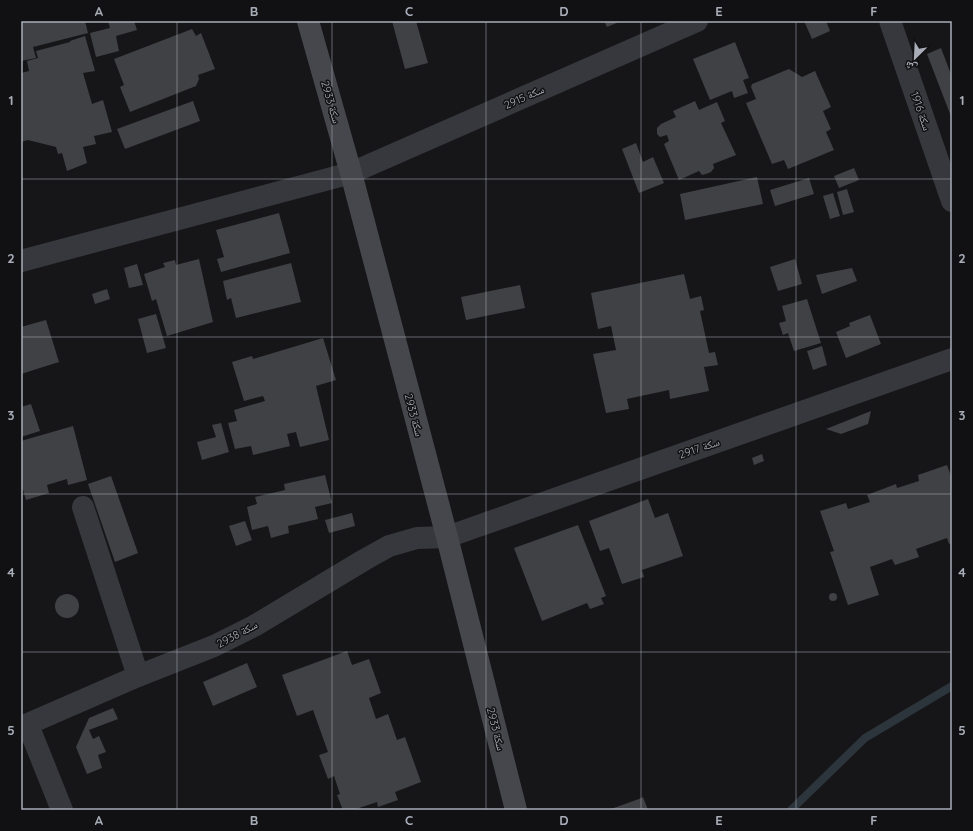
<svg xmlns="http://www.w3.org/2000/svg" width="973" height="831" font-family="Quicksand,'Noto Naskh Arabic',sans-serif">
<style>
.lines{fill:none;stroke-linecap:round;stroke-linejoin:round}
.stream{stroke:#2c353c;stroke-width:8}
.building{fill:#404145}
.street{stroke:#37383d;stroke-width:22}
.secondary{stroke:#45474d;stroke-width:22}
.grid{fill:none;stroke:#a8adb8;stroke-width:1;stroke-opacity:0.55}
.labels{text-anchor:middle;stroke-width:3;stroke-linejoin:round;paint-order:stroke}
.street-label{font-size:11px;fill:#a8adb8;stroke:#111113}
.neatline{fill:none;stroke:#a8adb8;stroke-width:1.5}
.grid-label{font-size:13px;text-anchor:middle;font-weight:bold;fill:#a8adb8}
</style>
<rect width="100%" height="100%" fill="#161618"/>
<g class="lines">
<polyline class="stream" points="791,810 865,738 952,686"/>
</g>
<g class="building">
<polygon points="21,21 85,21 88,33 33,47 36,58 21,61"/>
<polygon points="108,21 134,21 137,30 116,36 119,51 96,57 90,33 110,28"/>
<polygon points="392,21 416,21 428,63 405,69"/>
<polygon points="604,21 621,21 607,27"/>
<polygon points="804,21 826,21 830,31 812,39"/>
<polygon points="192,29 196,36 201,33 215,69 198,75 199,79 196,86 130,112 120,87 124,85 114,59"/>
<polygon points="85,36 95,71 83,73 92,104 103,100 112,132 94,136 96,144 83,147 87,163 67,171 62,153 58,154 56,147 28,140 21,142 21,73 29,71 27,61 38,58 36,51 70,42 70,41"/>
<polygon points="735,42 749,78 743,80 748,93 734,98 732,91 710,100 693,59"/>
<polygon points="941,48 952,77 952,119 927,54"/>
<polygon points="789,69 802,77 815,71 831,107 823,111 831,129 826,132 834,150 788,169 784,160 772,164 746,103 756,99 751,87 752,84"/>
<polygon points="193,101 200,121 125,149 117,129"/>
<polygon points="695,101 699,110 717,102 725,121 721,123 736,155 713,164 714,168 711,172 706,174 702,175 699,171 679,180 664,144 669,141 667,135 660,137 657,134 657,128 661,124 676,117 673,111"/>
<polygon points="636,143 643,162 653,157 664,183 639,193 622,149"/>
<polygon points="854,168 859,180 839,188 834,176"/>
<polygon points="757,177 763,204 685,220 680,194"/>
<polygon points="809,178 814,194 775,206 770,190"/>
<polygon points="847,189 854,212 843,215 837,192"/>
<polygon points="833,193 840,216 830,219 823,196"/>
<polygon points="279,213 290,253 221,272 217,259 224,257 216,230"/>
<polygon points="199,259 213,322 167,336 156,299 152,301 144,274 165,267 163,263 175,260 176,265"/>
<polygon points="795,259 802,284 778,291 770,267"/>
<polygon points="291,263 301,302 236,318 231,298 227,300 223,281"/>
<polygon points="137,264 143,285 129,288 124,268"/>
<polygon points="852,268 857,281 822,294 816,275"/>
<polygon points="684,274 690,299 701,296 704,310 700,311 709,353 715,352 718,365 704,367 709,391 670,399 669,390 627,399 629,409 606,413 593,354 616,350 611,326 598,329 591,293"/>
<polygon points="520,285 525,308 466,320 461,297"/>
<polygon points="107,289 110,299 95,304 92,294"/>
<polygon points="807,299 821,343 794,351 788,333 783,335 779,323 786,321 782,306"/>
<polygon points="156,314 166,348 147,353 138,319"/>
<polygon points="870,315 881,344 846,358 836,332 850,326 849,323"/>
<polygon points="46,320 59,362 21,374 21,327"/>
<polygon points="323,338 336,380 316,386 329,440 300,447 296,432 287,434 290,446 253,455 251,446 235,449 228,423 237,421 234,410 265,401 263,396 244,401 232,362 252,356 253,359"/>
<polygon points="822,346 827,365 813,370 807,351"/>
<polygon points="31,404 40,431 21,437 21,407"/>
<polygon points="871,411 868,424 841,434 826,429"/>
<polygon points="221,423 229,452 202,460 197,442 216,437 212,425"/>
<polygon points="73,426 87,480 68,485 67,479 47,485 49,493 26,500 21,483 21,441"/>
<polygon points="762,454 764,461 754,465 752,458"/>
<polygon points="947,465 952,479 952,543 949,544 947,538 916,549 919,557 895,565 892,559 870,567 879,595 848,605 830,552 834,551 820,511 846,503 848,509 870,502 867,495 896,484 897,488 919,481 918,475"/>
<polygon points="325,475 332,503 315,507 318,519 288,526 289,533 271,538 268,526 252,530 247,507 257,504 255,497 285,490 284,484"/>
<polygon points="111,476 138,553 115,562 88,484"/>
<polygon points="648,499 655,518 668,513 683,556 642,570 644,577 622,584 609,548 600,551 589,521"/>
<polygon points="352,513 355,526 329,533 325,520"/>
<polygon points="245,521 252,540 236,546 229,526"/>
<polygon points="578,525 606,596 601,598 604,604 590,609 587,603 542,621 514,548"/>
<circle cx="833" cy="597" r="4"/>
<circle cx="67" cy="606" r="12"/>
<polygon points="347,651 352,665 369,659 381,693 369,698 376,719 388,714 397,740 405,737 421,782 395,792 398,800 378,807 377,802 353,810 343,810 337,795 340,794 334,776 328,779 319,755 328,752 313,710 297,716 282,675"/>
<polygon points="247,663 257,687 213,706 203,682"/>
<polygon points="113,708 118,719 89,730 93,739 99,736 106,752 98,755 102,768 87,774 76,747 89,718"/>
<polygon points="643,797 648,810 608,810 639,799"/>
</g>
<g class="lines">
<g class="street">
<polyline points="890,21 952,201"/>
<polyline points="21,261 351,173 697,21"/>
<polyline points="83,507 138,676"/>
<polyline points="28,725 62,810"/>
<polyline points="21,727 138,676 214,646 254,626 364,560 389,546 417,538 447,537 952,359"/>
</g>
<polyline class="secondary" points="308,21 351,173 447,537 516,810"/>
</g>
<path class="grid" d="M177,21V810M332,21V810M486,21V810M641,21V810M796,21V810M21,179H952M21,337H952M21,494H952M21,652H952"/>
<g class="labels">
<g class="street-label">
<text transform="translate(524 97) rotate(-24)" y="4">سكة 2915</text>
<text transform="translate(331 102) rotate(74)" y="4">سكة 2933</text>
<text transform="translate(921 111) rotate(71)" y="4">سكة 1916</text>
<text transform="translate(414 415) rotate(75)" y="4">سكة 2933</text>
<text transform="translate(699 448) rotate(-19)" y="4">سكة 2917</text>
<text transform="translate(237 634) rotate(-28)" y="4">سكة 2938</text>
<text transform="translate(496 729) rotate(76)" y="4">سكة 2933</text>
</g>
</g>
<rect width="973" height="831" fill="none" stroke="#111113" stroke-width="44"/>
<g transform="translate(915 58) rotate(204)" stroke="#111113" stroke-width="3" paint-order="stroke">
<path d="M0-3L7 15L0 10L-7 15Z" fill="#a8adb8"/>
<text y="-6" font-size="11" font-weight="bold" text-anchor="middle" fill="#a8adb8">ش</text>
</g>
<rect x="22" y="22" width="929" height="787" class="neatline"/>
<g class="grid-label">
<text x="99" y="16">A</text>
<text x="254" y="16">B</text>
<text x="409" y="16">C</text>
<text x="564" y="16">D</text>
<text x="719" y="16">E</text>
<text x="874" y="16">F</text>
<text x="11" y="105">1</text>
<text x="962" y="105">1</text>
<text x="11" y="263">2</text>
<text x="962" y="263">2</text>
<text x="11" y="420">3</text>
<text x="962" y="420">3</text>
<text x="11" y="577">4</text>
<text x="962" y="577">4</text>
<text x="11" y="735">5</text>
<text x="962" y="735">5</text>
<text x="99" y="825">A</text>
<text x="254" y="825">B</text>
<text x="409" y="825">C</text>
<text x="564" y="825">D</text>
<text x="719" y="825">E</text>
<text x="874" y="825">F</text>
</g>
</svg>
